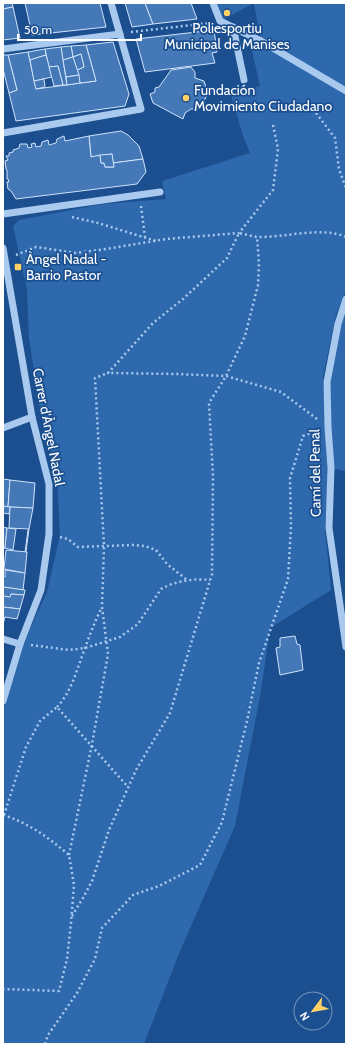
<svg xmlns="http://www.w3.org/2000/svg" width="349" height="1047" font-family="Cabin,sans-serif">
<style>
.green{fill:#2e69ad}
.building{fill:#4478b7;stroke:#cfe3fa}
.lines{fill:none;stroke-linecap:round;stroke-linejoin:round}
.path{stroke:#a9c9ee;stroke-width:2.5;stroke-dasharray:2 3;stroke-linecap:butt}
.minor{stroke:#a9c9ee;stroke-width:7}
.poi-dot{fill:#ffd166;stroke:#1b4f8f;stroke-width:1.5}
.labels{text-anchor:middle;stroke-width:3.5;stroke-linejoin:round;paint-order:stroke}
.poi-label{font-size:14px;fill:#fff;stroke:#1b4f8f;text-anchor:start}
.street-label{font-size:14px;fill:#fff;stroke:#1b4f8f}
</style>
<rect width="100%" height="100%" fill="#1b4f8f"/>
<g class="green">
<polygon points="214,3 254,3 220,21"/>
<polygon points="257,3 346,3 346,290 336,315 323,377 328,483 325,529 331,590 270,628 261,691 235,826 180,951 144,1044 3,1044 3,712 16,659 47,592 60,535 57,473 41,416 29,338 27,290 13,226 19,220 103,204 166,199 162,181 250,153 243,136 231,95 260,86 250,42 298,63 261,41 254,4"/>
<polygon points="346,299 346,471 331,468 327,382"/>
</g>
<g class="building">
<polygon points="3,3 12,3 13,7 3,9"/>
<polygon points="25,3 100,3 106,27 32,35"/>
<polygon points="125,3 145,3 153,24 132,27"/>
<polygon points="145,3 191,3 197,19 153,24"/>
<polygon points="13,7 20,38 3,40 3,9"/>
<polygon points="214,30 217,52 212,53 215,63 145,72 136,39"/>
<polygon points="113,42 129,94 125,106 16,121 9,93 17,90 8,55 28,52 36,89 96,81 86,45"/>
<polygon points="86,45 96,81 80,83 77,70 84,67 81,54 73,57 71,46"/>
<polygon points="71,46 73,57 63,60 61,47"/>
<polygon points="61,47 67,85 63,85 58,66 49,67 45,49"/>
<polygon points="45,49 46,55 30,60 28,52"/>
<polygon points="81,54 84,67 77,70 73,57"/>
<polygon points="3,55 8,55 17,90 9,93 3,69"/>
<polygon points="46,55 52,77 34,81 30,60"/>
<polygon points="73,57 79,75 66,77 63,60"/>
<polygon points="58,66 63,85 54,86 49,67"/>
<polygon points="191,67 195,72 195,78 204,81 208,93 200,109 191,109 185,113 183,119 153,103 150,94 155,92 155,88 159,87 171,70"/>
<polygon points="79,75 80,83 67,85 66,77"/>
<polygon points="44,79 45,87 36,89 34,81"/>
<polygon points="121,131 128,135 139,146 143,159 113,163 112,154 91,157 89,136"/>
<polygon points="64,136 65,141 89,136 91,157 100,155 101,163 104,163 105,167 114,167 113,163 143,159 146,172 137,184 16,199 11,191 8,189 7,182 9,182 8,179 7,179 7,170 6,169 5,161 8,160 6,156 9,156 9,153 13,152 13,150 19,148 20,144 27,144 28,148 32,147 31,144 35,143 36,147 41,146 42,142 48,140 49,145 56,143 57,139"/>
<polygon points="112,154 114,167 105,167 104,163 101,163 100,155"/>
<polygon points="3,479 10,480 8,507 3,506"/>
<polygon points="10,480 35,483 33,508 8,507"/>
<polygon points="3,506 10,507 9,514 3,513"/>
<polygon points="10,507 33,508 29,529 9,528"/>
<polygon points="3,527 7,528 5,548 3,549"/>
<polygon points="7,528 16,529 13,550 5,548"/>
<polygon points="29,529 26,552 25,552 28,530"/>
<polygon points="6,550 27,552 25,573 4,569"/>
<polygon points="5,570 25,573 23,590 3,587 3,576 5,577"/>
<polygon points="3,587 25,590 24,595 11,594 10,597 3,596"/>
<polygon points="11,594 24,595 20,609 3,607 3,596 10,597"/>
<polygon points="3,607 20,609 17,619 5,617 3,624"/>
<polygon points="295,636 297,644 300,645 303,670 280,675 276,648 280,647 280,638"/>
</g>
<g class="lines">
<g class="path">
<polyline points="131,32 210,23"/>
<polyline points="316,113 335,138 339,169 346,188"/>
<polyline points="141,206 145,237"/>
<polyline points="72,217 98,223 156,241"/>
<polyline points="16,255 36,247 76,253 106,249 166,239 239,233 273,190 278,149 273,125"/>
<path d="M317,419L281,392L226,376L176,374L108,373L153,323L183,299L227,258L239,233C245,234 251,236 257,237C283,238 322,226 346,237"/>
<polyline points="60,537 68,539 78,547 133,545 145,546 156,550 167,564 187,580"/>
<path d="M31,645L69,650L85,648L120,637L138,624L161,589C175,581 195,578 210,580"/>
<path d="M57,707C72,691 77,669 85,648C90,634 95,621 102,607"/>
<path d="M3,815C29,823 49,838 69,855L74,885L71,923L67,959L59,991L3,989"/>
<polyline points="4,815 26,747 40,721 57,707 128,787"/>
<polyline points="69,855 92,744 108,654 102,607 104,546 95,378 108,373"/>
<polyline points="72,916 83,898 92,881 109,830 136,770 170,713 212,574 213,477 209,403 226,376 245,336 258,285 259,263 257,237"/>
<polyline points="45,1044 48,1035 77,993 95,959 102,928 133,895 159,886 200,865 222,822 247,721 259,663 288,579 291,527 290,478 303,436 317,431"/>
</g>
<g class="minor">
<polyline points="213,3 220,21 261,41 346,91"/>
<polyline points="233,27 244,80"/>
<polyline points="3,49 120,34"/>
<polyline points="3,133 141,109 111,3"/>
<polyline points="3,214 160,192"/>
<polyline points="3,248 32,417 49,484 49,534 41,590 20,644 3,701"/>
<polyline points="346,299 338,324 327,382 328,427 331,468 329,528 346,647"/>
<polyline points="3,428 32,417"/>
<polyline points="3,639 20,644"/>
</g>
</g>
<g class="poi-dot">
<circle cx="227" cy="13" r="4"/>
<circle cx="186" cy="98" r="4"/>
<rect x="14" y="263" width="8" height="8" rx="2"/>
</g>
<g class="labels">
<g class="poi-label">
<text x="227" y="33" text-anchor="middle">Poliesportiu<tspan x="227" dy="16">Municipal de Manises</tspan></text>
<text x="194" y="95">Fundación<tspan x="194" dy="16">Movimiento Ciudadano</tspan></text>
<text x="26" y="264">Àngel Nadal -<tspan x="26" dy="16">Barrio Pastor</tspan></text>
</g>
<g class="street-label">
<text transform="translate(49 427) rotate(79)" y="5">Carrer d'Àngel Nadal</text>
<text transform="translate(315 473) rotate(-91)" y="5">Camí del Penal</text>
</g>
</g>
<rect width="349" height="1047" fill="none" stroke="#ffffff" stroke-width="8"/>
<g transform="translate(313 1011) rotate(238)"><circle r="19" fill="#1b4f8f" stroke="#7695bc"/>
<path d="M0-3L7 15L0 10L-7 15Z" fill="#ffd166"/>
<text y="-6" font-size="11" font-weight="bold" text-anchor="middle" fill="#ffffff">N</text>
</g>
<path d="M18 34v6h123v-6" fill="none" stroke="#ffffff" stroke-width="2"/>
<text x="24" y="34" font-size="12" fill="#ffffff" stroke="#1b4f8f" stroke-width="3" paint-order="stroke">50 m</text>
</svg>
